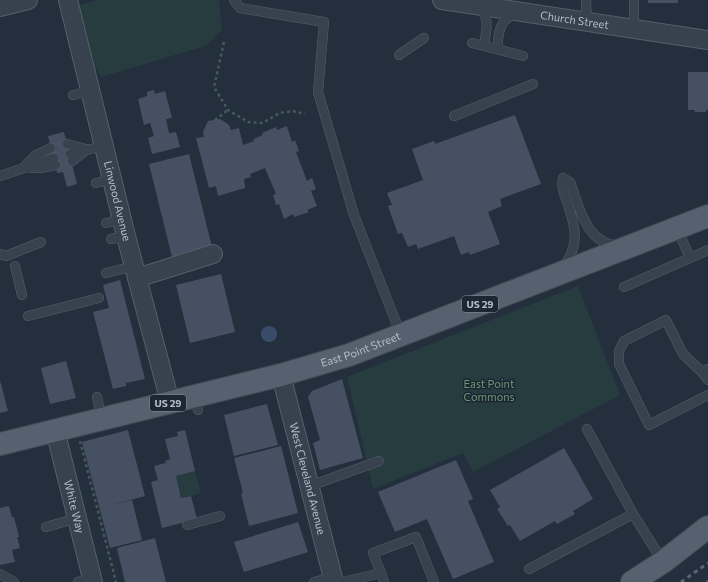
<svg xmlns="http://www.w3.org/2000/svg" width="708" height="582" font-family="Commissioner,sans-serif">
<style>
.green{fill:#263c3f}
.water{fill:#394c67}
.building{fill:#455162}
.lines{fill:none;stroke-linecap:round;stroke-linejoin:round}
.lane-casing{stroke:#565f6c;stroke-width:10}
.street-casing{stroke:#565f6c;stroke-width:20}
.primary-casing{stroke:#414a57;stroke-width:24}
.path{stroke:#44595c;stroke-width:2.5;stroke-dasharray:3 3;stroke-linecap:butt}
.lane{stroke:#38414e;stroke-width:9}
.street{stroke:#38414e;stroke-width:18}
.primary{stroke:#56606e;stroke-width:22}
.rail{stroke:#5a6575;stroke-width:3;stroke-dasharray:4 4;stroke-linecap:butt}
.labels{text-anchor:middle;stroke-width:3;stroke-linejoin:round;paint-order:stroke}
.shield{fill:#1d2633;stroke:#878f9c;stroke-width:1}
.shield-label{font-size:10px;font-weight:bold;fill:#b4bcc9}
.street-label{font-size:11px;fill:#b4bcc9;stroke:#1d2633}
.park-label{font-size:11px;fill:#6b9a76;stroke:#1d2633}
</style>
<rect width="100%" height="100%" fill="#242f3e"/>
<g class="green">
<polygon points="99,0 219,0 222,30 205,46 101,77 86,51 76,6"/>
<polygon points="578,286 620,395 473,472 463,453 373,489 347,377"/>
<polygon points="195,471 201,493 181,498 176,476"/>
</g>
<circle class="water" cx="269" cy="334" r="8"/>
<g class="building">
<rect x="648" y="0" width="30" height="3"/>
<polygon points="688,72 708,72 708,110 706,110 706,112 695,112 694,110 688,110"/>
<polygon points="154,90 155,94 165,91 172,118 166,119 169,133 176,132 180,147 152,154 148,138 154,136 150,123 144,125 138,99 147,96 147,92"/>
<polygon points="515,115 541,184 500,199 502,206 488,212 500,244 470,255 469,252 461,255 454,236 418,249 416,244 408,247 402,233 398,234 388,206 392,205 387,193 423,180 412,149 434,141 435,144"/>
<polygon points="220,119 229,125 231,130 239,128 243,145 254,141 254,139 263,135 262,133 276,127 277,130 287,126 292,142 295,140 299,151 296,152 307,181 312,178 316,189 311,191 317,206 307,210 309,212 294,217 293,214 284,219 279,204 276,205 273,195 276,194 265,168 250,174 251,177 244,179 245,188 218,196 216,186 209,188 196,138 204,137 203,132 208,121"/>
<polygon points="64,132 77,184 67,187 63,172 57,173 48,136"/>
<polygon points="189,154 212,247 172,257 149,164"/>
<polygon points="221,274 235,332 190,343 176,285"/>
<polygon points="120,280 145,379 126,383 126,386 113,389 93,312 109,308 103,285"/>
<polygon points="66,361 76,398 50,404 41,368"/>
<polygon points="342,379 363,458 320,470 313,443 320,440 308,397 312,391"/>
<polygon points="0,380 8,411 0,413"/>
<polygon points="267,404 278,445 234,456 224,415"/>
<polygon points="128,430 145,496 104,507 132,500 142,540 110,548 82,442"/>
<polygon points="185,430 195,471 176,476 181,498 191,496 197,519 162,528 151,482 158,480 154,466 166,463 165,461 170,459 165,439 178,436 177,432"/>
<polygon points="281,446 298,513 249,526 241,494 243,493 234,458"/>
<polygon points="564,448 593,499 573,511 575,514 557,524 555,521 520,541 510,525 508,526 497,509 500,507 490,490"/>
<polygon points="456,460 473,499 468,501 494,562 453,579 427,519 395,532 378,492"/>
<polygon points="9,506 12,517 14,517 19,537 17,537 20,548 12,550 15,562 0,565 0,508"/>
<polygon points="298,522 308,552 244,572 234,542"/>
<polygon points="155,538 166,582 125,582 117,548"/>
</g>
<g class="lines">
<g class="lane-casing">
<g id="lane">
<polyline points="234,0 240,8 324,22 318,92 354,215 401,335"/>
<polyline points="586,0 587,22"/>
<path d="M478,6C491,17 486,31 484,46"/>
<polyline points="634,29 634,0"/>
<polyline points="472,43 523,56"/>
<path d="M497,49C499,33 498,19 517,14"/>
<polyline points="399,55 424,38"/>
<polyline points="73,95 90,91"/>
<polyline points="454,116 533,84"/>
<polyline points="67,144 86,149"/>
<polyline points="70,154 103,146"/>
<polyline points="72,161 85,151"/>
<polyline points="25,166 36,155 51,148"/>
<polyline points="30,168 41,168 56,165"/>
<polyline points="0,176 54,158"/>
<polyline points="96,183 112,179"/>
<polyline points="106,223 122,219"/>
<polyline points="677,228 690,258 708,250"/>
<polyline points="111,239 126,236"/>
<polyline points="0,254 6,256 41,242"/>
<polyline points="15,266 22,295"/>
<path d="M563,268C580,244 576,227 567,202C564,193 561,188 563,178L570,182C579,207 586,244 619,246"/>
<polyline points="106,273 134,266"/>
<polyline points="624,287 690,258"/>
<polyline points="28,316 99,298"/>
<polyline points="708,369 702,372 708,380"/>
<polyline points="702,372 683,354 666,320 624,341 619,351 619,364 649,425 708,395"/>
<polyline points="195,396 198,410"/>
<polyline points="97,397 102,419"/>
<polyline points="587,429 633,514 663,562"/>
<polyline points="310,486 379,461"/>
<polyline points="187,525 220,516"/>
<polyline points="46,527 77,518"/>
<polyline points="529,569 633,514"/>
<polyline points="381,573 373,553 416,537 434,582"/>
<polyline points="0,574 14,582"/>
<polyline points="78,582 92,579"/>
<polyline points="314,582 333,577"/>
<polyline points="342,582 381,573 384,582"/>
</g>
</g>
<g class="street-casing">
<g id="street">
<path id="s1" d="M68,0L126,236L170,402"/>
<path id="s2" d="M442,0L708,40"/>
<polyline points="0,7 28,0"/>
<polyline points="137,278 213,254"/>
<path id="s3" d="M281,375L334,582"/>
<path id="s4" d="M55,430L93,582"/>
</g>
</g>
<g class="primary-casing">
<g id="primary">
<path id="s5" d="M0,444L281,375L349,355L708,216"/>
<polyline points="632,582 663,562 708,527"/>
</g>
</g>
<g class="path">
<polyline points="224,42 214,87 228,110 248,122 262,123 280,113 293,111 305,114"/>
<polyline points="215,120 228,110"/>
<polyline points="80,441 116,582"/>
</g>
<use href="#lane" class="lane"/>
<use href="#street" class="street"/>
<use href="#primary" class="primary"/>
<g class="rail">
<polyline points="681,582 708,563"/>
<polyline points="707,582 708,581"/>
</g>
</g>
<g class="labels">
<g class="shield">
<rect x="462" y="296" width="36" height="16" rx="3"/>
<rect x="150" y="395" width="36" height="16" rx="3"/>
</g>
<g class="shield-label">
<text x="480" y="308">US 29</text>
<text x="168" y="407">US 29</text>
</g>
<g class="street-label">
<text dy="4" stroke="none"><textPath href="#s2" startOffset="134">Church Street</textPath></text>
<text dy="4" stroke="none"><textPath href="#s1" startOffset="207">Linwood Avenue</textPath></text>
<text dy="4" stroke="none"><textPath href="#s5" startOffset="373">East Point Street</textPath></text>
<text dy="4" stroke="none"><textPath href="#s3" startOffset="107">West Cleveland Avenue</textPath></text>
<text dy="4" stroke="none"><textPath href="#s4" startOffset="79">White Way</textPath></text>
</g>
<g class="park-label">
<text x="489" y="388">East Point<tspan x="489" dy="13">Commons</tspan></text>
</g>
</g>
</svg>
